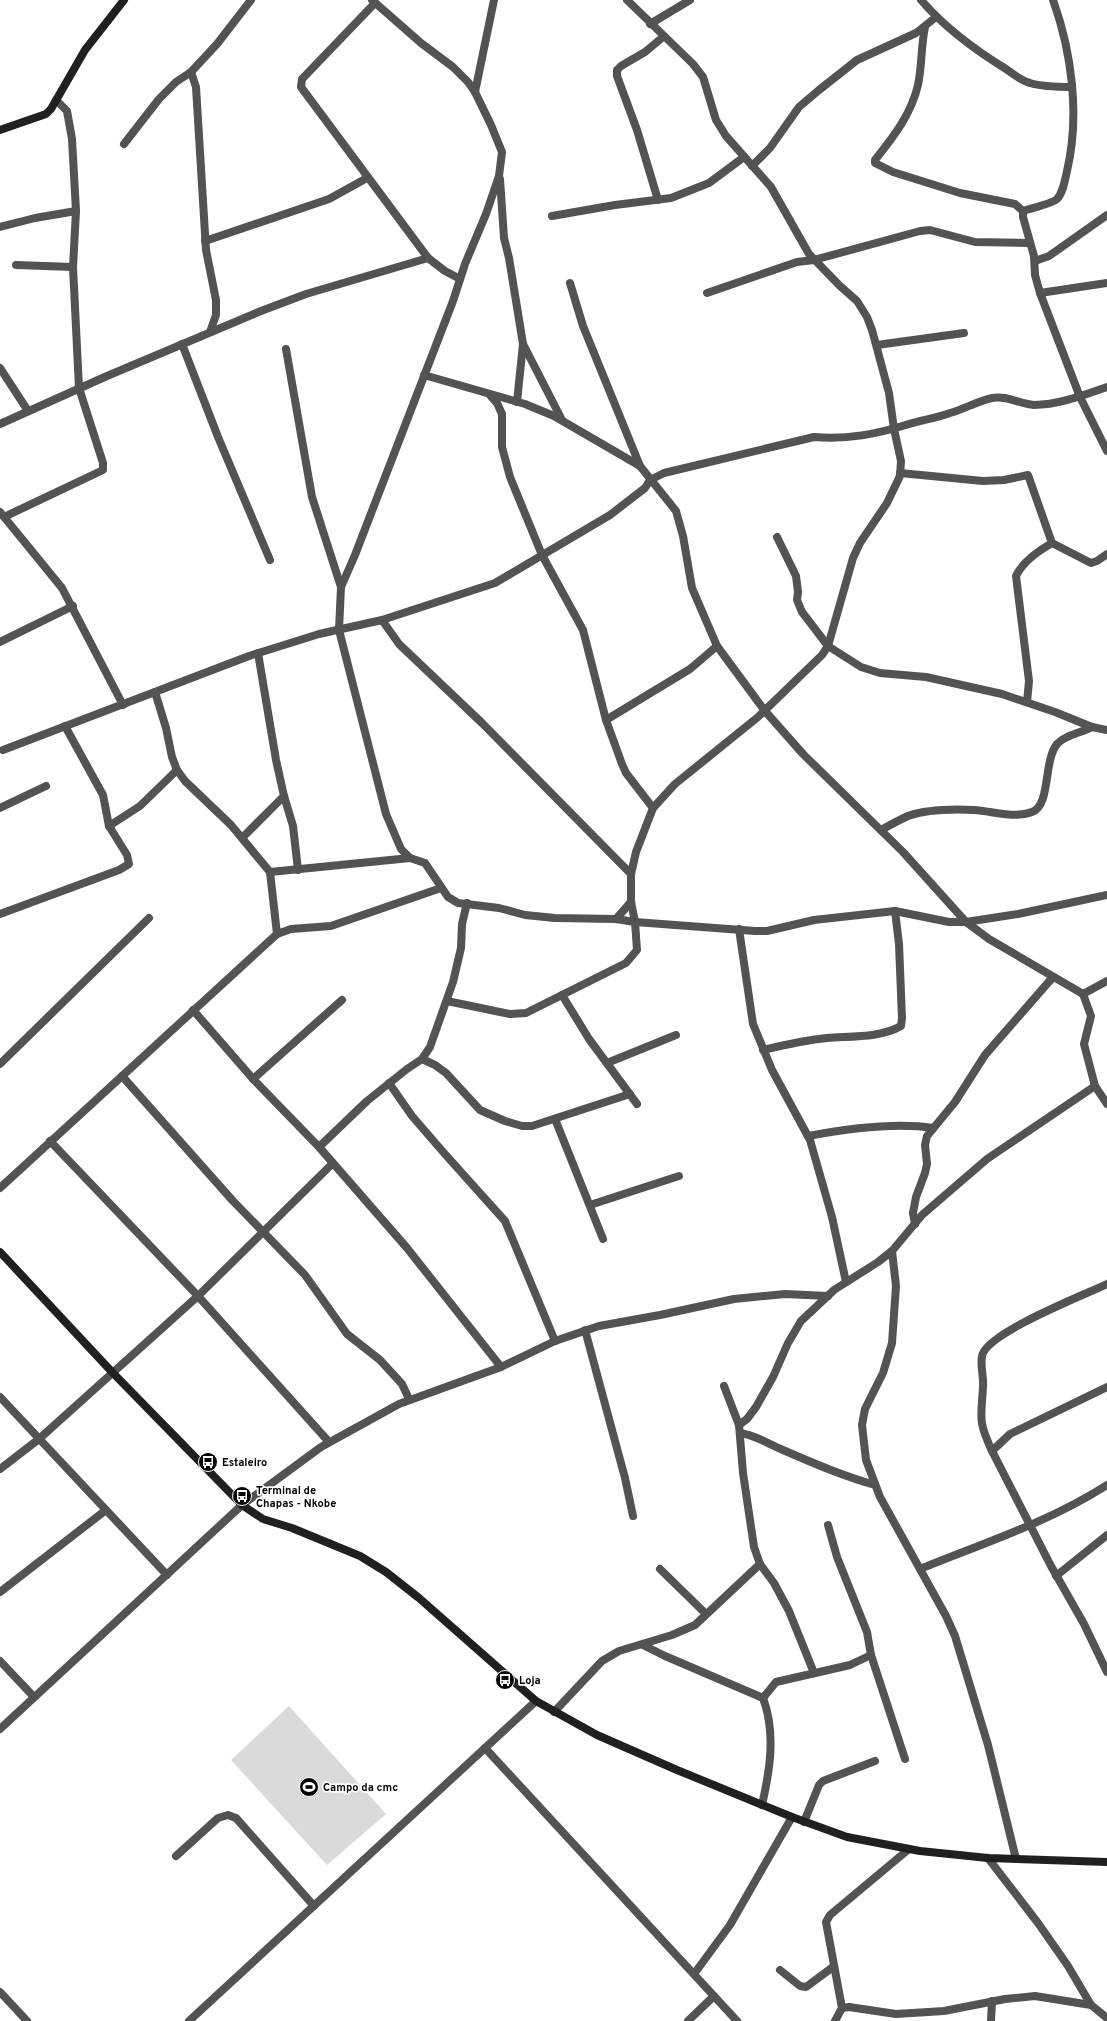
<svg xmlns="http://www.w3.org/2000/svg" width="1107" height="2021" font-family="Overpass,sans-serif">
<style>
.green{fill:#dadada}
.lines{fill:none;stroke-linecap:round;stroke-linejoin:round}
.street{stroke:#535353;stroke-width:8}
.secondary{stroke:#202020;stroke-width:8}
.labels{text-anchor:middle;stroke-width:3.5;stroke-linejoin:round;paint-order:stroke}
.poi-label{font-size:11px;font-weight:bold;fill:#000;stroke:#fff;text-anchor:start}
</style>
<rect width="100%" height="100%" fill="#fff"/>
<polygon class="green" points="289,1706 386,1814 327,1865 231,1760"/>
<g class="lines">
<g class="street">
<polyline points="372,0 421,43 453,67 468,82 475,92 491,125 502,152 499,176 486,214 465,264 453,301 355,555 341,587 339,630 386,814 401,849 410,858 425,863 448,897 458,903 499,908 525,915 555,918 616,919 635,922 755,931 767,931 814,920 895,911 949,922 966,922 1018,914 1107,895"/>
<path d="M921,0C945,28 975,50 1006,69C1013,74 1022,81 1030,83C1043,87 1058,87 1072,87"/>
<polyline points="375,3 302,79 301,87 428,258 445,271 460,279"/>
<polyline points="650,24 690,0"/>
<path d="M925,27C921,46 922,66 918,85C911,115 893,137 875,160V163L893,172L960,193L1015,204L1023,211C1031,208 1052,204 1057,199C1063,193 1065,180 1067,171C1080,116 1072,53 1053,0"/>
<polyline points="191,72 196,87 206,250 216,300 216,315 210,332"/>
<polyline points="475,92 494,0"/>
<polyline points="124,144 159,99 176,82 191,72 217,44 251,0"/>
<polyline points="752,166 770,148 799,107 819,90 857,60 916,33 936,17"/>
<polyline points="500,179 504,238 509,258 523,344 562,420"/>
<polyline points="658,200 637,130 617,76 617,70 621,66 645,52 663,37"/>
<polyline points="1023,211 1023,217 1034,256 1035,275 1040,293 1080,397 1107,451"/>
<polyline points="552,216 615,205 671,198 709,183 744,157"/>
<polyline points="0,227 35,218 76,211"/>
<polyline points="205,241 329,199 367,178"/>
<polyline points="1035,261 1049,256 1107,215"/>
<polyline points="16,265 73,267"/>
<polyline points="570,283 583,326 640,466"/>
<polyline points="707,293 797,262 814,260 920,231 930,230 975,242 1030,243"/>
<polyline points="1040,293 1107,283"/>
<polyline points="182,344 218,437 270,560"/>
<polyline points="877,345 964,333"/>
<polyline points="286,349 312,497 341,587"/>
<polyline points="0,368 28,411"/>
<polyline points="424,375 525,404 554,416 640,466 676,511 683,536 692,588 717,646 765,711 803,754 903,852 966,922 989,939 1083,994 1107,981"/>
<polyline points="490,395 497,403 502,414 502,447 510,477 542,555 583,630 606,720 622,764 626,773 653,808"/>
<polyline points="517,402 523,344"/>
<polyline points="0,424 107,376 261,311 306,294 428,258"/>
<polyline points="900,473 983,481 1004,480 1028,475 1052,543 1091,563 1097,561 1107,554"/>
<polyline points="0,512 62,588 123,705"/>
<polyline points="4,517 103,470 103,463 79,388 73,267 76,211 72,139 67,111 56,100"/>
<polyline points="777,537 796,576 798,592 797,600 802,612 828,646 861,667 880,673 926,677 1002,694 1055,712 1092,727 1107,730"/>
<polyline points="382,620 399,644 482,723 631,874"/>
<polyline points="0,642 73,606"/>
<polyline points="258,653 276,760 284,796 293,826 298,870"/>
<polyline points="155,692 166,728 172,757 177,770 185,781 231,825 270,872 277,934"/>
<path d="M1027,702L1029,681L1016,576C1023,561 1038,551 1052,543"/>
<polyline points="606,720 690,669 717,646"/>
<path d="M3,750L249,656L319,634L382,620L495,583L610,515L645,488L650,480L664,473L814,437C847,440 877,434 909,424C922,420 936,418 950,413C964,409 978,401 992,398C1007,395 1019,404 1034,405C1058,405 1084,395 1107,387"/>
<polyline points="0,808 46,786"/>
<polyline points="109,826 140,806 177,770"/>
<path d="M881,830C890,825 899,820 908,816C928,809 953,809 974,810C992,811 1014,819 1032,812C1051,805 1043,762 1057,744C1065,735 1081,733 1092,727"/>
<polyline points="242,838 284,796"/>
<polyline points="270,872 410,858"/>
<polyline points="0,914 119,870 129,864 127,855 109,826 103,795 65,726"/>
<polyline points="616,919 631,902"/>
<polyline points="739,929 753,1024 772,1070 810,1140 832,1217 846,1282"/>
<polyline points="562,995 589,1039 637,1104"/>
<polyline points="447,1001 510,1014 526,1013 626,963 637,950 635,922 631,902 631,874 636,852 653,808 675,784 758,717 822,655 828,646 853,558 860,543 887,503 900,476 901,461 894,429 889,393 872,330 867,317 857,301 840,286 809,254 771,187 726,136 716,120 703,77 693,64 627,0"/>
<polyline points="193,1010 253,1079 319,1147 407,1248 501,1367"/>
<path d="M763,1050C784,1045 806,1040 827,1038C851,1036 880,1038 901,1026L902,1018L899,944L895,911"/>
<polyline points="422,1059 435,1065 446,1073 480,1110 505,1121 522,1126 532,1126 630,1094"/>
<polyline points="607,1063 676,1035"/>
<polyline points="0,1064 149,918"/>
<polyline points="122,1076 233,1201 305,1275 347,1334 380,1360 402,1384 409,1399"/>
<polyline points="253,1079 342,1000"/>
<polyline points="389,1083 412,1116 444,1153 505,1221 555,1341"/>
<polyline points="1095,1086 1107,1104"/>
<polyline points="555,1119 603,1239"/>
<path d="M808,1136C845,1129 896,1122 933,1128"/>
<polyline points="50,1141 198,1296 329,1442"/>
<polyline points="319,1147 367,1101 407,1069 422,1059 430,1047 453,982 461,948 462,924 467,903"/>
<polyline points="0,1188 277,934 291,929 331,926 441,888"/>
<polyline points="590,1205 679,1176"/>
<polyline points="915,1224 913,1213 916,1197 925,1173 927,1164 925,1145 927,1136 955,1102 985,1055 1053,977"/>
<polyline points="892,1251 896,1286 892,1343 883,1373 865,1409 862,1425 866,1460 880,1497 946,1616 955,1636 988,1745 1016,1859"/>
<polyline points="585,1330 625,1478 633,1516"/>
<polyline points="724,1386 739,1425 743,1473 754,1547 760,1564 774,1583 789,1611 814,1673"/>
<polyline points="1107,1387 1010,1434 992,1451 1051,1566 1084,1624 1107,1672"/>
<polyline points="0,1397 167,1575"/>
<polyline points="739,1425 747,1419 756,1407 773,1377 788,1343 801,1321 816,1307 834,1290 878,1262 892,1251 922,1215 987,1159 1095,1086 1084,1044 1091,1016 1083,994"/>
<path d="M740,1433C756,1435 768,1444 783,1450C813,1463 843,1476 875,1485"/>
<path d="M992,1451C978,1421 981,1419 983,1387C984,1377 980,1366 982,1356C986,1333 1084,1295 1107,1284"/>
<polyline points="0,1469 39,1439 198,1296 332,1164"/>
<polyline points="660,1569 706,1614"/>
<path d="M920,1569C984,1543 1049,1522 1107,1485"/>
<polyline points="1056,1576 1107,1535"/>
<polyline points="0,1592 106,1510"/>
<path d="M643,1645L665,1656L763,1698C776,1733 770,1770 762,1805"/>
<polyline points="871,1655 905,1759"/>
<polyline points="0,1661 34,1697"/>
<polyline points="763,1698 776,1682 850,1665 871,1655 867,1632 837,1557 828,1525"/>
<polyline points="554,1712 602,1661 619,1651 672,1635 695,1625 760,1564"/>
<polyline points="0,1729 242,1505 321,1447 399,1404 501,1367 555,1341 599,1326 660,1315 734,1299 785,1294 828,1296"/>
<polyline points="485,1748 737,2021"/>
<polyline points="804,1822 819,1785 823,1781 875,1761"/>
<polyline points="176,1856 218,1818 228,1815 236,1818 314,1906"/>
<polyline points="988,1858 1038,1923 1068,1966 1091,2005 1107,2018"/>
<polyline points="780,1970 800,1986 806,1987 833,1967"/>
<polyline points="694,1974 730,1925 792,1817"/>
<polyline points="0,1992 27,2021"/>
<polyline points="842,2008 849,2007 896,2014 944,2011 1005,1999 1035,1996 1091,2005"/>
<polyline points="189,2021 536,1701"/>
<polyline points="688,2021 714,1996"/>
<polyline points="835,2021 842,2008 826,1922 830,1915 909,1849"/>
<polyline points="991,2021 992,2001"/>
</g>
<g class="secondary">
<polyline points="0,130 46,114 51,109 85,50 124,0"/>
<polyline points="0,1252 112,1372 242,1505 263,1519 292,1528 360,1556 386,1572 419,1598 536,1701 597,1735 677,1770 792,1817 847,1837 920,1851 988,1858 1107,1862"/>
</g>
</g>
<defs>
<g id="bus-disc" transform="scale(1)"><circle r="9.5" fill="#000" stroke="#fff"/><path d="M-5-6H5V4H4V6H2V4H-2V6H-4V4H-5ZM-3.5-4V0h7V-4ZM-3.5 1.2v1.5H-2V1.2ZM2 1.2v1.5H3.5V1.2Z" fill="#fff"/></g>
<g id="stadium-disc" transform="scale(1)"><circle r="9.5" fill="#000" stroke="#fff"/><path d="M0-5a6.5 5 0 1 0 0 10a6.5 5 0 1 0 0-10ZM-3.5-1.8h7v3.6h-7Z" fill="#fff"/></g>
</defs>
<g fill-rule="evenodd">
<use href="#bus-disc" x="208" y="1462"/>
<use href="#bus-disc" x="242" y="1496"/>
<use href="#bus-disc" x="505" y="1680"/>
<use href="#stadium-disc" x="309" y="1787"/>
</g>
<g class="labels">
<g class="poi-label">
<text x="222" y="1466">Estaleiro</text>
<text x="256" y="1494">Terminal de<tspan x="256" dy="13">Chapas - Nkobe</tspan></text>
<text x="519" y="1684">Loja</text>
<text x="323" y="1791">Campo da cmc</text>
</g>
</g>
</svg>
